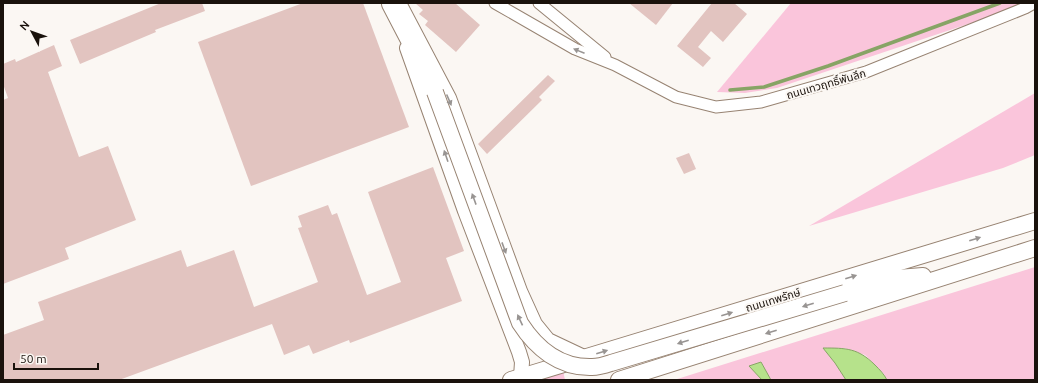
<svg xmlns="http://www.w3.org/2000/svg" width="1038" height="383" font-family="Ubuntu,'Noto Sans Thai',sans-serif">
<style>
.green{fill:#fac5db}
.water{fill:#b6e28b;stroke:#87a465}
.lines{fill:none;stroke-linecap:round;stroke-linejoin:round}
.stream{stroke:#87a465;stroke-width:3.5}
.building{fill:#e2c4c0}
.minor-casing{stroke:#978372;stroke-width:13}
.tertiary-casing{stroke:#978372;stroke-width:16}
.secondary-casing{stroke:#978372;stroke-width:18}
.minor{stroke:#fff;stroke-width:11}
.tertiary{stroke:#fff;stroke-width:14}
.secondary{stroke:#fff;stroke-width:16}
.secondary-bridge-casing{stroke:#978372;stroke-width:18;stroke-linecap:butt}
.secondary-bridge{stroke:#fff;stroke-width:16}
.oneway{fill:#989492}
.labels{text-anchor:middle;stroke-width:4;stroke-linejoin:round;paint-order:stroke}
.street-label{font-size:11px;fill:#1a120c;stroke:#fbf7f3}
</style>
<rect width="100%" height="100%" fill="#fbf7f3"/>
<g class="green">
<polygon points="791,3 1025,3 1022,6 777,88 745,93 717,92"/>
<polygon points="1035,93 1035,155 1003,168 809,226"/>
<polygon points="1035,267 1035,380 887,380 884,374 865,355 844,348 823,348 835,363 846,380 771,380 761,362 750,367 762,380 674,380"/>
<polygon points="563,370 565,380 533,380"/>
</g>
<g class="water">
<path d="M823,348C846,348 858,348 875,365C880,370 884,374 887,380H846L835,363Z"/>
<polygon points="761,362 771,380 762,380 749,366"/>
</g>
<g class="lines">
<polyline class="stream" points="730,90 764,87 828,66 1000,3"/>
</g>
<g class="building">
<polygon points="161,3 202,3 205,11 155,30 156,32 80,64 70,40"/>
<polygon points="303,3 363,3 409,127 251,186 198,42"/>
<polygon points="415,3 455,3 480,25 456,52 425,25 428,21 419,14 423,10"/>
<polygon points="629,3 673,3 656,25"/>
<polygon points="712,3 734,3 747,14 723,42 711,31 698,47 711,58 703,67 677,46"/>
<polygon points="54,45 62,66 48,72 79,157 108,146 136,220 65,248 69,259 3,284 3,100 8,98 3,84 3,64 15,59 16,62"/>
<polygon points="548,75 555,81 539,97 542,100 487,154 478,144"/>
<polygon points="689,153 696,169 684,174 676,158"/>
<polygon points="433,167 464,251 446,258 462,301 350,343 349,340 313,354 309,345 284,355 272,324 119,380 3,380 3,335 44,320 38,302 181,250 187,267 234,250 254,307 318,282 298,228 302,227 298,216 328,205 332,215 337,213 367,295 401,282 368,192"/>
</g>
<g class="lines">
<g class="minor-casing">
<g id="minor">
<polyline points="495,3 575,49 615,65 676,97 716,107 761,102 866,72 1025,8 1034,3"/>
<polyline points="539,3 605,57"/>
</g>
</g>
<g class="tertiary-casing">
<g id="tertiary">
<polyline points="399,3 449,98 520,291 535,324 548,340 584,357"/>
<polyline points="407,48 465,211 519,352 522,362 521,377"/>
</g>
</g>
<g class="secondary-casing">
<g id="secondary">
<polyline points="390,4 428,77 435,92"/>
<polyline points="845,293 898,278 923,276"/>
<polyline points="511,380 1035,221"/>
<polyline points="619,380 1035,248"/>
</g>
</g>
<use href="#minor" class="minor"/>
<use href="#tertiary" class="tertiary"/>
<use href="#secondary" class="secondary"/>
<g class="secondary-bridge-casing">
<path id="secondary-bridge" d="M435,92L520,323C536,348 560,368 592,367C598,367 605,365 611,363L845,293"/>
</g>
<use href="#secondary-bridge" class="secondary-bridge"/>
</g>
<defs><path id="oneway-solid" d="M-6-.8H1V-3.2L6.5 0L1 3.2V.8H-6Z"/></defs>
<g class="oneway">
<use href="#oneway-solid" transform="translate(579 51) rotate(-158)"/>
<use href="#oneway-solid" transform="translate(449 100) rotate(67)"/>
<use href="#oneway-solid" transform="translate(446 156) rotate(-109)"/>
<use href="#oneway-solid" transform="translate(474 199) rotate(-110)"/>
<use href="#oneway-solid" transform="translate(975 239) rotate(-17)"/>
<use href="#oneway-solid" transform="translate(504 248) rotate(70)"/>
<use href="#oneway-solid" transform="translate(851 277) rotate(-17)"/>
<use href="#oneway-solid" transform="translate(808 305) rotate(163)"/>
<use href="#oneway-solid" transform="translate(727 314) rotate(-17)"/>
<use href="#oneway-solid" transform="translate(520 320) rotate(-115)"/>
<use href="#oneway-solid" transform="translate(771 332) rotate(162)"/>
<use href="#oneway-solid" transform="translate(683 342) rotate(163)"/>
<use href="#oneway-solid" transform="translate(602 352) rotate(-17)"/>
</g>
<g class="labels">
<g class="street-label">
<text transform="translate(826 84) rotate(-16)" y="4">ถนนเทวฤทธิ์พันลึก</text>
<text transform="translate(773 300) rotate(-17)" y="4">ถนนเทพรักษ์</text>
</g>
</g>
<rect width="1038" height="383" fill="none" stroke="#1a120c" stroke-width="8"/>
<g transform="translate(32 32) rotate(311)" stroke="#fbf7f3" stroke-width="3" paint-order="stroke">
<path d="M0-3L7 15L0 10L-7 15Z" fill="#1a120c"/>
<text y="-6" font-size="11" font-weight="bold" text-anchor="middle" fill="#1a120c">N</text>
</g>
<path d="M14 363v6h84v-6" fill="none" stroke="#1a120c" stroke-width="2"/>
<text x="20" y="363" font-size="12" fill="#1a120c" stroke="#fbf7f3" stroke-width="3" paint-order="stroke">50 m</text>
</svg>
